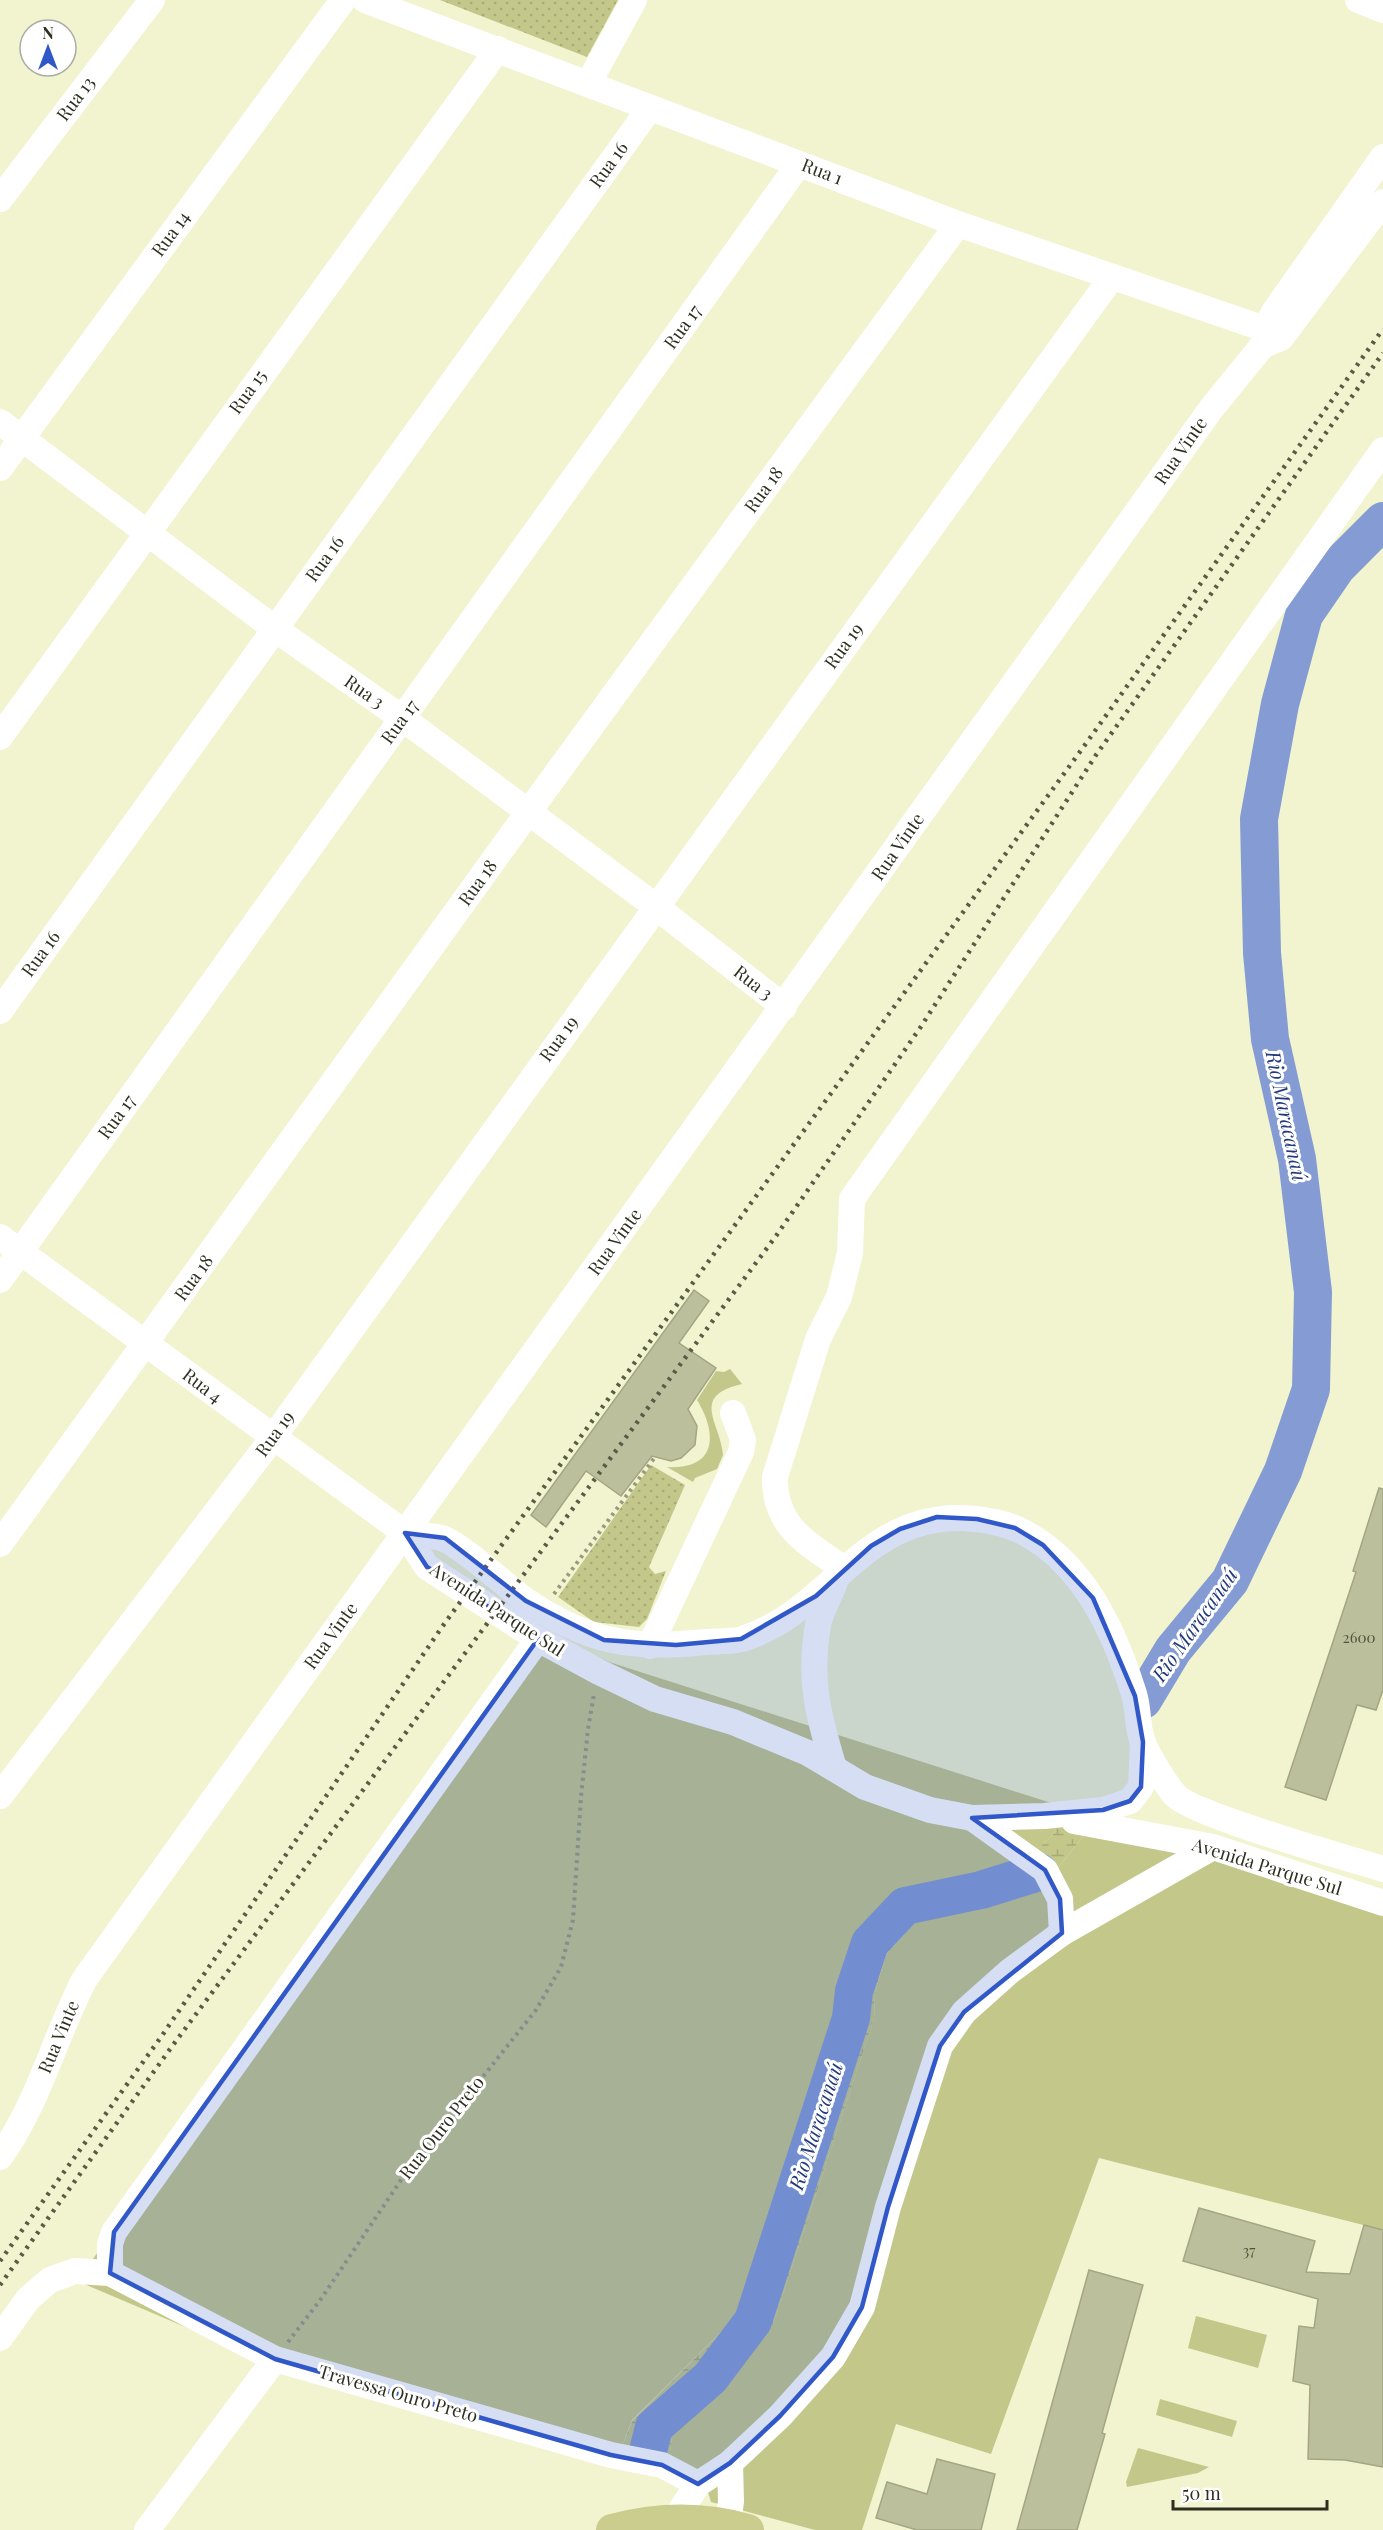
<svg xmlns="http://www.w3.org/2000/svg" width="1383" height="2530" font-family="'Playfair Display',serif">
<style>
.grass{fill:#c3c78a}
.wetland{fill:url(#wetland-marsh)}
.park{fill:url(#park-dots)}
.lines{fill:none;stroke-linecap:round;stroke-linejoin:round}
.river{stroke:#849cd3;stroke-width:38}
.building{fill:#bcbf9b;stroke:#a3a683;stroke-width:1.5}
.path{stroke:#999b7f;stroke-width:4;stroke-dasharray:3 4.5;stroke-linecap:butt}
.minor{stroke:#fff;stroke-width:26}
.major{stroke:#cacd8d;stroke-width:32}
.rail{stroke:#595b46;stroke-width:4.5;stroke-dasharray:3 6;stroke-linecap:butt}
.marked{fill:#3158c8;fill-opacity:0.2;stroke:#3158c8;stroke-width:4.5;stroke-linejoin:round}
.labels{text-anchor:middle;stroke-width:6;stroke-linejoin:round;paint-order:stroke}
.number-label{font-size:15px;fill:#52533f}
.street-label{font-size:18px;fill:#2e2f20;stroke:#fff}
.water-label{font-size:20px;font-style:italic;fill:#223a7c;stroke:#fff}
</style>
<defs>
<pattern id="wetland-marsh" width="20" height="14" patternUnits="userSpaceOnUse" patternTransform="scale(1.5)"><rect width="20" height="14" fill="#c3c78a"/><path d="M1 5h8M5 5V1M11 12h8M15 12V8" fill="none" stroke="#a8ab77"/></pattern>
<pattern id="park-dots" width="8" height="8" patternUnits="userSpaceOnUse" patternTransform="scale(1.5)"><rect width="8" height="8" fill="#c3c78a"/><path d="M2 2h.1M6 6h.1" fill="none" stroke="#a8ab77" stroke-width="1.8" stroke-linecap="round"/></pattern>
</defs>
<rect width="100%" height="100%" fill="#f1f4ce"/>
<g class="grass">
<path d="M730,1369L742,1384C689,1396 721,1423 723,1455L717,1469L695,1478L693,1482L667,1467C717,1470 718,1434 697,1400L716,1371L724,1372Z"/>
<polygon points="545,1634 609,1662 1067,1808 1052,1836 1021,1863 910,1892 851,1944 841,1990 736,2317 632,2420 615,2465 275,2365 77,2281"/>
<polygon points="1098,1818 1383,1910 1383,2230 1099,2158 991,2454 896,2424 862,2530 815,2530 711,2502 704,2479 667,2475 673,2430 723,2388 773,2324 874,2019 875,1992 886,1955 914,1923 1041,1889"/>
<polygon points="1196,2316 1267,2335 1258,2368 1188,2348"/>
<polygon points="1160,2399 1237,2421 1232,2437 1156,2415"/>
<polygon points="1138,2448 1209,2467 1198,2473 1127,2487 1126,2482"/>
</g>
<polygon class="wetland" points="1067,1808 1098,1818 1041,1889 914,1923 886,1955 875,1992 874,2019 773,2324 723,2388 673,2430 667,2475 615,2465 632,2421 736,2317 841,1990 851,1944 874,1912 910,1892 1021,1863 1052,1836"/>
<g class="park">
<polygon points="440,0 618,0 587,57"/>
<polygon points="651,1465 685,1485 649,1567 655,1574 666,1571 647,1619 639,1627 594,1622 558,1597"/>
</g>
<g class="lines">
<g class="river">
<polyline points="1143,1700 1173,1650 1230,1581 1283,1471 1311,1389 1313,1292 1297,1159 1270,1039 1262,953 1259,819 1280,704 1304,615 1337,567 1383,521"/>
<polyline points="647,2455 654,2427 710,2378 753,2321 851,2018 854,1991 870,1943 905,1906 981,1890 1039,1872"/>
</g>
</g>
<g class="building">
<polygon points="694,1290 709,1301 679,1343 716,1368 688,1409 697,1426 695,1445 681,1458 671,1461 652,1456 621,1496 586,1471 546,1527 531,1515"/>
<polygon points="1379,1488 1383,1489 1383,1690 1376,1710 1357,1705 1326,1800 1285,1787 1356,1572 1353,1571"/>
<polygon points="1199,2208 1315,2241 1306,2272 1350,2274 1364,2225 1383,2230 1383,2467 1345,2460 1308,2459 1310,2385 1293,2381 1299,2326 1314,2328 1318,2299 1183,2261"/>
<polygon points="1089,2270 1143,2285 1102,2433 1105,2434 1077,2530 1017,2530"/>
<polygon points="937,2459 995,2474 981,2530 917,2530 876,2518 887,2482 927,2494"/>
</g>
<g class="lines">
<g class="path">
<polyline points="554,1594 655,1457"/>
<polyline points="288,2342 321,2299 403,2177 536,2010 561,1967 573,1920 581,1797 588,1729 594,1694"/>
</g>
<g class="minor">
<polyline points="365,0 958,224 1265,329 1280,338"/>
<polyline points="1358,0 1383,10"/>
<polyline points="588,84 634,0"/>
<polyline points="0,199 152,0"/>
<polyline points="1266,344 1281,338 1383,202"/>
<polyline points="0,422 275,629 402,718 655,906 784,1007"/>
<polyline points="0,468 343,0"/>
<polyline points="0,737 498,49"/>
<polyline points="0,1011 650,108"/>
<polyline points="0,1237 405,1533 427,1567 538,1639 599,1672 655,1699 733,1722 808,1753 865,1787 930,1810 972,1818 1044,1816 1103,1810 1130,1801 1141,1787 1143,1742"/>
<polyline points="0,1280 799,164"/>
<path d="M405,1533C417,1534 430,1535 441,1538C458,1542 507,1587 525,1600C587,1642 632,1650 705,1642C717,1641 731,1642 742,1639C830,1612 861,1515 963,1518C980,1519 1001,1522 1017,1529C1082,1559 1114,1630 1134,1694C1139,1710 1137,1728 1143,1743C1150,1759 1164,1782 1175,1795C1193,1815 1348,1858 1383,1869"/>
<polyline points="0,1544 527,814 958,224"/>
<path d="M844,1569C807,1543 774,1527 775,1477L818,1339L839,1297L850,1253L852,1199L1383,450"/>
<polyline points="650,1646 741,1452 743,1440 733,1413"/>
<path d="M834,1768C819,1718 808,1680 818,1625C821,1611 830,1596 835,1582"/>
<polyline points="0,1796 272,1439 1112,277"/>
<polyline points="1074,1821 1213,1847 1383,1903"/>
<polyline points="1062,1933 1213,1847"/>
<path d="M0,2157C38,2104 54,2039 84,1980L1211,409L1263,345L1265,329L1274,312L1383,157"/>
<polyline points="110,2273 110,2244 114,2232 538,1639"/>
<polyline points="0,2338 28,2299 50,2280 75,2271 110,2273 275,2359 611,2455 662,2465 698,2484"/>
<polyline points="674,2520 698,2484 730,2463 780,2416 833,2357 862,2307 888,2207 940,2046 964,2012 1010,1971 1062,1933 1060,1899 1045,1870 972,1818"/>
<polyline points="728,2524 731,2501 730,2463"/>
<polyline points="147,2530 275,2359"/>
</g>
<path class="major" d="M612,2530C657,2518 703,2517 748,2530"/>
<g class="rail">
<polyline points="0,2261 161,2037 442,1627 1082,749 1383,329"/>
<polyline points="0,2285 173,2045 776,1236 920,1028 1096,755 1383,353"/>
</g>
</g>
<path class="marked" d="M937,1517L977,1519L1015,1528L1043,1545L1093,1598L1135,1696L1143,1742L1141,1787L1130,1801L1103,1810L972,1818L1045,1870L1060,1899L1062,1933L964,2012L940,2046L888,2207L862,2307L833,2357L780,2416L730,2463L698,2484L662,2465L611,2455L275,2359L110,2273L114,2232L538,1639L427,1567L405,1533L445,1538L526,1601L604,1640L676,1645L741,1639L816,1596L871,1546L900,1529Z"/>
<g class="labels">
<g class="number-label">
<text x="1359" y="1643">2600</text>
<text x="1249" y="2256">37</text>
</g>
<g class="street-label">
<text transform="translate(76 99) rotate(-53)" y="6">Rua 13</text>
<text transform="translate(609 165) rotate(-54)" y="6">Rua 16</text>
<text transform="translate(822 172) rotate(21)" y="6">Rua 1</text>
<text transform="translate(171 234) rotate(-54)" y="6">Rua 14</text>
<text transform="translate(683 327) rotate(-54)" y="6">Rua 17</text>
<text transform="translate(248 392) rotate(-54)" y="6">Rua 15</text>
<text transform="translate(1181 451) rotate(-55)" y="6">Rua Vinte</text>
<text transform="translate(764 490) rotate(-54)" y="6">Rua 18</text>
<text transform="translate(325 559) rotate(-54)" y="6">Rua 16</text>
<text transform="translate(844 646) rotate(-54)" y="6">Rua 19</text>
<text transform="translate(364 692) rotate(35)" y="6">Rua 3</text>
<text transform="translate(400 722) rotate(-54)" y="6">Rua 17</text>
<text transform="translate(898 847) rotate(-55)" y="6">Rua Vinte</text>
<text transform="translate(478 883) rotate(-54)" y="6">Rua 18</text>
<text transform="translate(41 954) rotate(-54)" y="6">Rua 16</text>
<text transform="translate(753 983) rotate(38)" y="6">Rua 3</text>
<text transform="translate(559 1039) rotate(-54)" y="6">Rua 19</text>
<text transform="translate(117 1117) rotate(-54)" y="6">Rua 17</text>
<text transform="translate(615 1242) rotate(-54)" y="6">Rua Vinte</text>
<text transform="translate(194 1278) rotate(-54)" y="6">Rua 18</text>
<text transform="translate(202 1386) rotate(37)" y="6">Rua 4</text>
<text transform="translate(275 1434) rotate(-54)" y="6">Rua 19</text>
<text transform="translate(497 1610) rotate(33)" y="6">Avenida Parque Sul</text>
<text transform="translate(331 1636) rotate(-54)" y="6">Rua Vinte</text>
<text transform="translate(1267 1867) rotate(17)" y="6">Avenida Parque Sul</text>
<text transform="translate(59 2037) rotate(-67)" y="6">Rua Vinte</text>
<text transform="translate(442 2128) rotate(-52)" y="6">Rua Ouro Preto</text>
<text transform="translate(398 2394) rotate(16)" y="6">Travessa Ouro Preto</text>
</g>
<g class="water-label">
<text transform="translate(1286 1116) rotate(78)" y="7">Rio Maracanaú</text>
<text transform="translate(1195 1625) rotate(-55)" y="7">Rio Maracanaú</text>
<text transform="translate(816 2126) rotate(-72)" y="7">Rio Maracanaú</text>
</g>
</g>
<g transform="translate(48 48)"><circle r="28" fill="#ffffff" stroke="#abaca6" stroke-width="1.5"/>
<path d="M0-4.5L10 22L0 15L-10 22Z" fill="#3158c8"/>
<text y="-9" font-size="16" font-weight="bold" text-anchor="middle" fill="#2e2f20">N</text>
</g>
<path d="M1173 2500v9h154v-9" fill="none" stroke="#2e2f20" stroke-width="3"/>
<text x="1182" y="2500" font-size="18" fill="#2e2f20" stroke="#ffffff" stroke-width="4.5" paint-order="stroke">50 m</text>
</svg>
